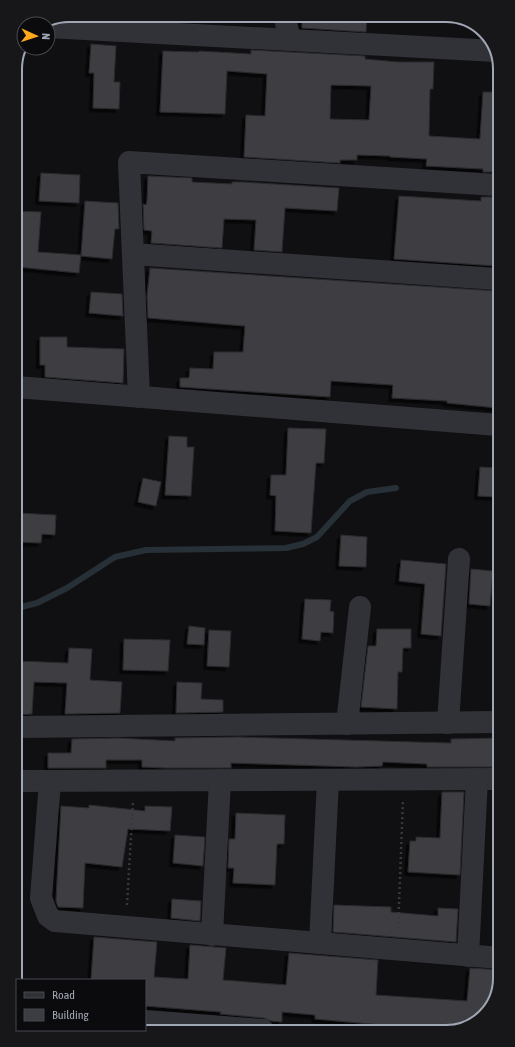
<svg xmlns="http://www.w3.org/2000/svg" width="515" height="1047" font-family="'Asap Condensed',sans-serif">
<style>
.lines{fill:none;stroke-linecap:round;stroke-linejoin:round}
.stream{stroke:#263036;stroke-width:6}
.building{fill:#3c3d42;stroke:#2a2a2e;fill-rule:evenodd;filter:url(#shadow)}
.path{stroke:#37393e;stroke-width:2.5;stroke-dasharray:2 3;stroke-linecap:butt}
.minor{stroke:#313237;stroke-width:22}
.rim{fill:none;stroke:#a0a7b4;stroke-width:2}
</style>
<defs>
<filter id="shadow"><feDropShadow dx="-3.5" dy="3.5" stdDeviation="0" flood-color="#0009"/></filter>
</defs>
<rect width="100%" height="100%" fill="#101012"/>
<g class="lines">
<polyline class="stream" points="17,608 37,603 67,588 115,557 146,550 286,548 303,544 317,537 350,501 367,492 396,488"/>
</g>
<g class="building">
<polygon points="302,15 367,15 366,32 302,28"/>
<polygon points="91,44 116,46 114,82 120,82 119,109 93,108 94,73 89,73"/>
<path d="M251,50L365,56V59L398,62H434L433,89H430L429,136L480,139L483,92H496V172H483V169L426,166L427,159L390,157V156L357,155V160H340V163L244,157L246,115L265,116L267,74L227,71L225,114L160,112L163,51L199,52V51L251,54ZM331,85L371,86L369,120L330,119Z"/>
<polygon points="41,173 80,175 79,203 39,201"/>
<polygon points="148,176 192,178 192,182 232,184 232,182 243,182 339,188 337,211 285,208 282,252 254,250 256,220 224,219 222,248 151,243 152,231 144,230 143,204 146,205 147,201"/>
<polygon points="399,196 481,201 481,197 497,197 497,266 394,259"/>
<polygon points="85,201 118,203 119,229 115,229 112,259 81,256"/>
<polygon points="16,211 41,212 38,252 81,255 79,273 18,267 20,237 16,237"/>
<polygon points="150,268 497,291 498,408 447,403 447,401 392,398 393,385 331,381 330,397 180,387 180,378 189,378 190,368 213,369 214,352 243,352 245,326 148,318 147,296"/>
<polygon points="91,292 122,294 123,316 89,313"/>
<polygon points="40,337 67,337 67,347 124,349 123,383 45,377 45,365 40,365"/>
<polygon points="288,428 326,429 324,463 316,463 311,533 275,531 276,496 270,495 271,475 286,475"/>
<polygon points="169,436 187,437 187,447 194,447 191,496 165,495"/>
<polygon points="480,467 498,468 498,497 478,496"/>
<polygon points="143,478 161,482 156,506 138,502"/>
<polygon points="17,513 56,515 55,535 42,534 41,543 17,542"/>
<polygon points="341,535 367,537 366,567 339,566"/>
<polygon points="401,560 446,564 441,636 421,634 425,584 399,581"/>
<polygon points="471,569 493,571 490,606 469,604"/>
<polygon points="305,599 331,600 330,611 334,612 333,633 321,632 320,641 302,639"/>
<polygon points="189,626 205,628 204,645 187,644"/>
<polygon points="377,629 411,629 411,648 403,648 402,672 398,672 397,709 361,707 368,646 376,646"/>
<polygon points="209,630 231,631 229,667 207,666"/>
<polygon points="124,639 170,640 168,671 123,670"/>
<polygon points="69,648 92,649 90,680 122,682 120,713 65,714 67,683 34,682 32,714 18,715 18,661 68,663"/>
<polygon points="177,682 202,683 201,699 223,700 223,712 176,713"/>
<polygon points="238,737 451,743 451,739 499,738 499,767 427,767 427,764 383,762 382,766 357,767 231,763 231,768 166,768 142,767 142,760 106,760 106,768 48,768 48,753 71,753 72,739 118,738 175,741 175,738"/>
<polygon points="442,792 464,792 460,875 408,872 410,841 416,841 416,837 440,838"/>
<polygon points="89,805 145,811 145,806 172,807 170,831 128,829 122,867 85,863 83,908 58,907 56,901 61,806 89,808"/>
<polygon points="236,813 285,815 284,844 277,844 275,885 233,883 234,868 228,868 229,839 235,839"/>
<polygon points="175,835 205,837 203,866 173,863"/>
<polygon points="172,899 201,901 200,921 171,918"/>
<polygon points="334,905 391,907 391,912 438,916 438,908 458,909 456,942 333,932"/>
<polygon points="94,937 157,942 154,977 188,979 190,945 226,948 223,980 286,985 289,953 378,960 376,995 467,1001 470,968 500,970 500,978 491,1008 466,1028 381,1029 382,1025 315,1019 315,1015 282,1012 282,1022 271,1021 264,1018 220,1014 221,1012 145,1006 145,980 91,980"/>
</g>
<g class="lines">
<g class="path">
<polyline points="127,905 133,802"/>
<polyline points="398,929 403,800"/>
</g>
<g class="minor">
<polyline points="284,15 290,39"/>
<polyline points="48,27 496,51"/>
<polyline points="133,254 497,279"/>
<polyline points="16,387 498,425"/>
<polyline points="139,397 129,162 497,185"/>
<polyline points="448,723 459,559"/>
<polyline points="347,724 360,607"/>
<polyline points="18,727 499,722"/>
<polyline points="18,781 499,779"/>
<polyline points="50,781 41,898 48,916 55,921 500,958"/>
<polyline points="212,935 220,780"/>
<polyline points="320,943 328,780"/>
<polyline points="468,956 477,779"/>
<polyline points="145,1021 263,1030"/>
<polyline points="130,1031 130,1030"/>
</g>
</g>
<path d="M0 0H515V1047H0ZM69 22H446A47 47 0 0 1 493 69V978A47 47 0 0 1 446 1025H69A47 47 0 0 1 22 978V69A47 47 0 0 1 69 22Z" fill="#17171a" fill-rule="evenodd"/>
<path class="rim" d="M69 22H446A47 47 0 0 1 493 69V978A47 47 0 0 1 446 1025H69A47 47 0 0 1 22 978V69A47 47 0 0 1 69 22Z"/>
<rect x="16" y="979" width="130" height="52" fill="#0b0b0d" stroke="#474950"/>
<rect x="24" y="992" width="20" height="6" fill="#313237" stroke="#474950"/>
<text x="52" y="999" font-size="12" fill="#a0a7b4">Road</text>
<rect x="24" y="1009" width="20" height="12" fill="#3c3d42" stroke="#474950"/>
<text x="52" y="1019" font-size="12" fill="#a0a7b4">Building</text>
<g transform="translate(36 36) rotate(93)"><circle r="19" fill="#0b0b0d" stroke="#474950"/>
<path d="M0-3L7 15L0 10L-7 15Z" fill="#feaa1d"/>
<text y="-6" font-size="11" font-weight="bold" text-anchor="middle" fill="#a0a7b4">N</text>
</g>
</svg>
